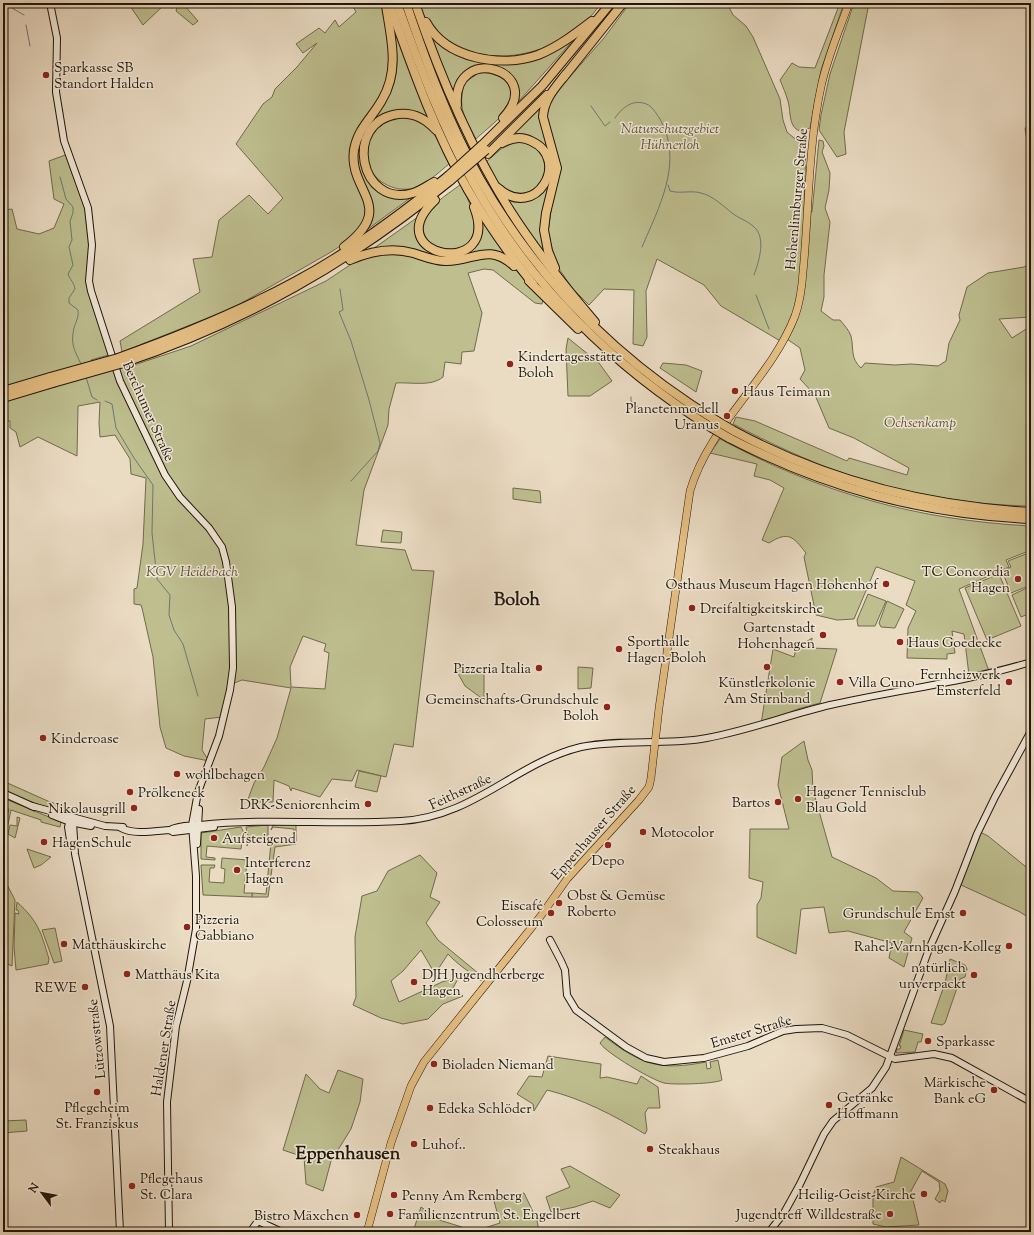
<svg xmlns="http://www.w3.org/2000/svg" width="1034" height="1235" font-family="'Sorts Mill Goudy',serif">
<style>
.green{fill:#bebe8f;stroke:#706a4c;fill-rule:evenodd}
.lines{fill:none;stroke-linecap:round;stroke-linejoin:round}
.stream{stroke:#6a7874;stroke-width:1}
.secondary-casing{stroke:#211609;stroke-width:8}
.primary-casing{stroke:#211609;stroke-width:8}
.highway-casing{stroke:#211609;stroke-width:10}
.secondary{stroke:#f1e8d8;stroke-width:6}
.primary{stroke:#e5be82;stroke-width:7}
.highway{stroke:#e5be82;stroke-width:8}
.highway-bridge-casing{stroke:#211609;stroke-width:10;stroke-linecap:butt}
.highway-bridge{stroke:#e5be82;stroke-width:8}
.poi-dot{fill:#8f2418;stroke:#f1e8d8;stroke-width:1.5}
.labels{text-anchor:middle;stroke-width:3;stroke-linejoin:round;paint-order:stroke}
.poi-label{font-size:14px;fill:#211609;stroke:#f1e8d8;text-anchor:start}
.park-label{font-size:14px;font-style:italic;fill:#585138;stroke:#f1e8d8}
.street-label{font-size:14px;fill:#211609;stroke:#f1e8d8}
.district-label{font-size:18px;font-weight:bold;fill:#211609;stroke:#f1e8d8}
</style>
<rect width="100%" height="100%" fill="#eadbc3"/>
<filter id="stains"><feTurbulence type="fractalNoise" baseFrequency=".005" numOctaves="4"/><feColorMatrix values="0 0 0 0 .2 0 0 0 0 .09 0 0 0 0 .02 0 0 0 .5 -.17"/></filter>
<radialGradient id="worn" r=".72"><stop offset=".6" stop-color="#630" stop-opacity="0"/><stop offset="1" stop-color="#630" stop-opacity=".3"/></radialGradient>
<g class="green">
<polygon points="128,3 180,3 172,8 164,5 143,25"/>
<polygon points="187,3 184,5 198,21 193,25 176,11 177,7 183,3"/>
<polygon points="351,3 382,3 392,58 387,85 353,145 366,207 365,221 351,239 331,252 233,308 122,352 120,341 200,292 193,259 212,257 219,220 249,195 268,214 283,198 236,144 263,104 272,97 275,89 297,67 317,43 303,53 296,44 319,28 325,33 335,20 339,27 356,12"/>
<path d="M418,3H601C561,65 449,82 418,3Z"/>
<path d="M630,3H727L733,15L746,26L753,37L780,99L783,120L787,132L794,138L804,142L806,146L804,211L812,212L819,140L823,141L824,146L822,152L830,173L829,190L825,208L830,222L824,275V297L821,311L833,320H840C844,325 849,330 851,336C854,349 850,358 861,368L865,363L895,365L911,364L938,366L946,361L949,343L960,320L959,315L967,287L988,273L1024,267L1031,263V317L999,319L1012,338L1031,326V506C969,505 905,494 846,474C807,461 770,443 733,424L736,417L755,421L847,461L849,458L907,475L909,468L854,438L829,428L815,395L800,379L805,370L800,348L787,339L782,342L721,306L704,285L657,259L646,291L647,337L643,346L633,344L634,290L604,289L589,305L572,288L556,264L548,233L553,196L560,171L547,121V109L553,96L604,38Z"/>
<path d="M840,3H844L821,70L810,128L800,131C788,127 791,111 788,101C786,94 783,87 780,80L792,63L799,67L815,68Z"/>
<polygon points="854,3 869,3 844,132 846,154 837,157 819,130 821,115 830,74"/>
<path d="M388,9L432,122L428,119L386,116L362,145L377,188L413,196L368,229C377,209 356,174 357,151C357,139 367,129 373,119C379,109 386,100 391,90C403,64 394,36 388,9Z"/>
<polygon points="429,31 444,46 515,63 576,37 519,101 518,89 513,78 477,67 455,96"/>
<path d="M480,72C498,73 519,82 508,105C503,118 486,129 476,139C464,115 458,110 464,83Z"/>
<polygon points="541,106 554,162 544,207 550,262 504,195 513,199 545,188 545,149 509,138"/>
<path d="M407,117C431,121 441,144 449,164C439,172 427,184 414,188C410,190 404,189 399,189C353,180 356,119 407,117Z"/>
<polygon points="1031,118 1031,162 1025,129"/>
<path d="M515,142C556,142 553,197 518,193C511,192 503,189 499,184C494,178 490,169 486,162L501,149Z"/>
<path d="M68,154L87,207L92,245L89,276L112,354L91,360L95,371L129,361L131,366L191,346L326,281L359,259L372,255L402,253L434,262L495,258L515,269L543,299L542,304L535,303L493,270L484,269L468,273L482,313L474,351L462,352L461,364L445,362L443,377C431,387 411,382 396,383L389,409L388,425L364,490L356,545L405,550L412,570L434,571L413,747L394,744L386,777L357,770L352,781L332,779L320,797L292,788L291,791L289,786L274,780L273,802H247L254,783L264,767L277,738L291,688L242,680L229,685L222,717L205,719L202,750L209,761L184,756L166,748L160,727L153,657L142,608L141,605L134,604V589L137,588L143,544L146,478L131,474L130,459L115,435L100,437L99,423L100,402L78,406L77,456L38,437L20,447L16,432L10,428V421H3V224L6,223L3,210L12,209L17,229L39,234L54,228L64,204L54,199L49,161ZM303,636L326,644L324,651L329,653L325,689L291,687L290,667Z"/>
<path d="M461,184C466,196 473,208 474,222C479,269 402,249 428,212C436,201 451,192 461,184Z"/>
<polygon points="479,214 510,259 506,257 455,258 370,251 418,217 418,234 443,256 456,256 470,249"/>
<polygon points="568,338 599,363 612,381 590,396 568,396 566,349"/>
<polygon points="663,363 686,365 702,371 696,392 660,368"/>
<path d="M720,439C821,493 916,520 1031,526V550L1006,560L1009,567L959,589L989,671L969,675L964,634L952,631L955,653L947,654V659L907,658L908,628L916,611L906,605L915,581L877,567H876L854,619L837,620L816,615L804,557L806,553C793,536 788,531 769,543L762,540L784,488L770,480L754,476L757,464L710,453Z"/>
<polygon points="513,488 540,491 541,503 513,499"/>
<polygon points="383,530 402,532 401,543 381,542"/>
<polygon points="1031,552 1031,592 1029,593 1031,599 1031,613 1021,617 1012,595 1027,588 1026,587 1011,593 1002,571 1011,567 1008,561"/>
<polygon points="999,574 1021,626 987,640 965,588"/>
<polygon points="868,594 886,601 875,626 858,626 857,620"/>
<polygon points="887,601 904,609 895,628 881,627 879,623"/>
<polygon points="812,638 811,648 837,649 820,703 798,709 761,724 773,649 794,657 797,645 806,642"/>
<polygon points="461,666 484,672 484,700 465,686 455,668"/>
<polygon points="578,667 593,668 591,688 578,689"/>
<polygon points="804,741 808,760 812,770 813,790 832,857 876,878 893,891 918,892 923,898 904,932 912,938 904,967 889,958 892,943 848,931 829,933 824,907 801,909 796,954 757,937 757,905 761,898 763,882 749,878 750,829 789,829 778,785 782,757"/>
<polygon points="359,771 381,776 377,792 355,787"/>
<path d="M3,781L50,802L68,807L69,811L67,813C45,807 24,800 3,790Z"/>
<polygon points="3,798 61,822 60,827 41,822 41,820 11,810 6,834 3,832 9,809 7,809 3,825"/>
<polygon points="17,817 20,818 15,838 8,834 10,825 17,826"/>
<polygon points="296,824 296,844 275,847 268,897 252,897 252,893 266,894 271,843 273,846 273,842 293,843 294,829 273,827 271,830 273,825"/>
<polygon points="268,825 268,835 266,835 265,839 249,838 247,846 249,836 247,834 246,827"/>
<polygon points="241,827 245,835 244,841 242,841 241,849 207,846 206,857 215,858 215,860 201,859 201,833"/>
<polygon points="980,832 988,836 1031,871 1031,919 1020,912 961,885"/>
<polygon points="27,849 51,857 41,865 34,868"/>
<path d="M420,855L437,873L430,897L440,902L426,923L438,940L484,978L481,981C470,972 458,965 448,954L435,974L421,950L403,971L391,981L399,1002L442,982L459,977L453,988L463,996L443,1004L428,1019L403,1024L381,1018L353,1005L356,997L355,937L362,896L377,891L388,871Z"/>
<polygon points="222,858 247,860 244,893 252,893 252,897 203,895 201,865 215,865 214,868 210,868 209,882 224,883 225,869 221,868"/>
<polygon points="3,877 15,900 12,966 3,962"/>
<path d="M17,902C38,921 41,932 49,959L48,964L16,970L14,947L15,913L19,914L18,910H16Z"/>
<polygon points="55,928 62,961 54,963 42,930"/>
<polygon points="950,959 965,965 967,969 965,977 960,979 945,1023 942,1025 931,1023 945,983"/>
<polygon points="904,1030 923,1034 921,1042 918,1042 915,1052 896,1053 897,1049 900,1049 901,1046 899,1046"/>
<path d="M605,1037C642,1065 659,1071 706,1062L707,1069L711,1068L710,1062L718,1060L722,1080C715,1084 673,1085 664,1083C652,1080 606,1053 600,1043Z"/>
<path d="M548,1056L601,1064L600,1078L607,1077L637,1084L641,1076L658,1087L660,1108H648L645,1113L647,1130L645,1134C613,1115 583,1099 547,1090L534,1111L533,1104L517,1094L529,1076L542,1077Z"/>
<polygon points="338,1070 363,1079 360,1102 351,1129 331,1161 323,1191 306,1184 304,1157 283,1150 306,1074 320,1089 329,1093"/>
<polygon points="26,1120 27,1131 3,1133 3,1121"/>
<polygon points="901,1157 945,1184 948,1191 945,1202 942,1200 940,1203 935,1199 940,1190 939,1182 922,1171 911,1191 919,1225 886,1227 873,1224 873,1196 876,1187 894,1182"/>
<polygon points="570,1166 620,1195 610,1208 593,1201 575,1207 551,1212 546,1197 570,1187 561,1169"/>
<polygon points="524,1193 537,1220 539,1232 413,1232 421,1207 439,1220 475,1231 500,1223 494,1201"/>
</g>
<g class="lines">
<g class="stream">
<polyline points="11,4 12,8 24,15"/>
<polyline points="26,25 30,46"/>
<polyline points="591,106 605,126 610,122"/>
<path d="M615,118C621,109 631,100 643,103C651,104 656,113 660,119C684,162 659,207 642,247"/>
<path d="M60,177L66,199L73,207V213L70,221L72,240L69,247L73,265L68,274C70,280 74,282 75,289L69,298V303L78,310C79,317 76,321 74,328C70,345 75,351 81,364"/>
<path d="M668,185L670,191C680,194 691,190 701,193C713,196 722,205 732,213C738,218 746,220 753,226C767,237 759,261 754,275"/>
<polyline points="340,289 343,310 339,312 351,341 369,400 380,443 378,451 351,481"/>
<polyline points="756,295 769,329"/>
<polyline points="86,377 92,397 97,400"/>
<polyline points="631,397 631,401 647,414"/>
<polyline points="105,401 112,404 116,428 134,458 153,485 152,533 157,579 170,595 169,615 174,630 183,644 198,696"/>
</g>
<g class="secondary-casing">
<g id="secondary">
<polyline points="50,3 57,38 56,92 64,141 88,208 92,245 89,281 91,291 120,381 165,475 180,497 209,528 222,547 226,562 232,607 233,668 230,690 219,736 198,792 192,825 196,876 196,929 187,981 176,1026 167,1102 169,1232"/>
<polyline points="3,793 34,807"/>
<polyline points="32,806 105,826 123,827"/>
<polyline points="52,815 70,822 91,826"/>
<polyline points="71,818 73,823 75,854 110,1026 120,1232"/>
<path d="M121,828C134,835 155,831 170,830L173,832L214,827"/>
<path d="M170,830C178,825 190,826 200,825C267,818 334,825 401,821C474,817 515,763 581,747C620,739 661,745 701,739C745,732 787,715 830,705C897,690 965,682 1031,662"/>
<polyline points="70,840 68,827 70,820"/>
<polyline points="197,844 199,809"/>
<polyline points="550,940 561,961 565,970 567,995 576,1010 626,1047 646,1058 664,1062 704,1058 748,1046 783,1031 796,1029 822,1028 847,1035 895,1059 934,1054 952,1058 1031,1102"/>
<polyline points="250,1232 258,1221 282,1232"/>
<polyline points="769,1232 784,1213 800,1184 824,1134 833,1121 872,1088 886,1067 929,949 955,891 977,834 995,797 1031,731"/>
</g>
</g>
<g class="primary-casing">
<path id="primary" d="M367,1232L391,1143L411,1086L424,1062L540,917L567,879L639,800L649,787L651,778L659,708L690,491C709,425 770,380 795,316C800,302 802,287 803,272C809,211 808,147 821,87C827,58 839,31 849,3"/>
</g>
<g class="highway-casing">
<g id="highway">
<path d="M389,3C412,67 434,131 468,190C487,223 509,254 533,284"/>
<path d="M397,3C419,65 442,126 474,184C530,285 614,367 712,428"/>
<path d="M406,3C426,62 449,124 480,179C537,279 618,361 717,421"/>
<path d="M415,3C439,73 471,149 511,212C536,251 565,287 595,322"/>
<path d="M426,22C446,59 501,68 538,55C558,47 575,34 592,21"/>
<polyline points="563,78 623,3"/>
<path d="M457,105C452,42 548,70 503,118"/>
<polyline points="482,145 542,86 611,3"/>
<polyline points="488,154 547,95"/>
<path d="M434,182C427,186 420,191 413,193C360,209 342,122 398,114C413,112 426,119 436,130"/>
<path d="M498,188C536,222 572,159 531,141C522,136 511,138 502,143"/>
<path d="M435,200C375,257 503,281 474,207"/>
<path d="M344,247C398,206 348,192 354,150C358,128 372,118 382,100C400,70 391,38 386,6"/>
<path d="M350,260C371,251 391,247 413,253C423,256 434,261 445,261C473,262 488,242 514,266"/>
<path d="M555,268L548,251L544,230L546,213L557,168L543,117C544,99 555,88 566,74"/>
<polyline points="529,281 578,329"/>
<path d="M118,358C179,336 239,312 296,281C350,252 400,215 448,176"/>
<path d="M120,364C246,322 349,263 451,180"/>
<polyline points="3,391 50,377"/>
<polyline points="3,398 53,383"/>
<path d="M734,431C827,481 926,506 1031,512"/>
<path d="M729,438C826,488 922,514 1031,519"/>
</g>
</g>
<use href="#secondary" class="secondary"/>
<use href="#primary" class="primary"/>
<use href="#highway" class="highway"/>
<g class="highway-bridge-casing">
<g id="highway-bridge">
<polyline points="448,176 482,145"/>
<polyline points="451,180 486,150"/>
<polyline points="50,377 118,358"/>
<polyline points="53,383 120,364"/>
<polyline points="717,421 734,431"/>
<polyline points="712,428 729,438"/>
</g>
</g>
<use href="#highway-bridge" class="highway-bridge"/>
</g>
<g class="poi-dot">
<circle cx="46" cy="75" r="4"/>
<circle cx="510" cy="364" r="4"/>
<circle cx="735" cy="391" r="4"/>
<circle cx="727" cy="416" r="4"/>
<circle cx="1018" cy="579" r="4"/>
<circle cx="886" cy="584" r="4"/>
<circle cx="692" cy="608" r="4"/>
<circle cx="823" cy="635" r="4"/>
<circle cx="900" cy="642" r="4"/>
<circle cx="619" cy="649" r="4"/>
<circle cx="767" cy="667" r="4"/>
<circle cx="539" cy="668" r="4"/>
<circle cx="840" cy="682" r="4"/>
<circle cx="1009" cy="682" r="4"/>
<circle cx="607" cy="707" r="4"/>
<circle cx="43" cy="738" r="4"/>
<circle cx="177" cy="774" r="4"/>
<circle cx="130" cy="792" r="4"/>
<circle cx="798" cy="799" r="4"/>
<circle cx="778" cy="802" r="4"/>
<circle cx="368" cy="804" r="4"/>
<circle cx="134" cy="808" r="4"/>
<circle cx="643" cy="832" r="4"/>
<circle cx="214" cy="838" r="4"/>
<circle cx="44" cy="842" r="4"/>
<circle cx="608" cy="845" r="4"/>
<circle cx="237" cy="870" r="4"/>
<circle cx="559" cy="903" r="4"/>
<circle cx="551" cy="913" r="4"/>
<circle cx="963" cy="913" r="4"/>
<circle cx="187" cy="927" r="4"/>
<circle cx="64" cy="944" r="4"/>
<circle cx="1009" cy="946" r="4"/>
<circle cx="127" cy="974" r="4"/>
<circle cx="974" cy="975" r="4"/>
<circle cx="414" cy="982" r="4"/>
<circle cx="85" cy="987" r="4"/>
<circle cx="928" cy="1041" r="4"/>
<circle cx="434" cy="1064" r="4"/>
<circle cx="994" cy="1090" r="4"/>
<circle cx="97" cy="1092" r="4"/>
<circle cx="829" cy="1105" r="4"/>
<circle cx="430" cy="1108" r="4"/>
<circle cx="414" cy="1144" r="4"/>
<circle cx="650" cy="1149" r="4"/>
<circle cx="132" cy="1186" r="4"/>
<circle cx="924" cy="1194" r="4"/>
<circle cx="394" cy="1195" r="4"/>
<circle cx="390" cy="1214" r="4"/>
<circle cx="890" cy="1214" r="4"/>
<circle cx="357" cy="1215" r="4"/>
</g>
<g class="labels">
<g class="poi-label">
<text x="54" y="72">Sparkasse SB<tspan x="54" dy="16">Standort Halden</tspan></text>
<text x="518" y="361">Kindertagesstätte<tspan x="518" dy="16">Boloh</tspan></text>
<text x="743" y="396">Haus Teimann</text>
<text x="719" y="413" text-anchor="end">Planetenmodell<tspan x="719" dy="16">Uranus</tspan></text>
<text x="1010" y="576" text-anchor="end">TC Concordia<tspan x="1010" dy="16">Hagen</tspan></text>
<text x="878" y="589" text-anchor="end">Osthaus Museum Hagen Hohenhof</text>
<text x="700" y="613">Dreifaltigkeitskirche</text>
<text x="815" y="632" text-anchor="end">Gartenstadt<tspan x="815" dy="16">Hohenhagen</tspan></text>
<text x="627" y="646">Sporthalle<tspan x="627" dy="16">Hagen-Boloh</tspan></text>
<text x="908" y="647">Haus Goedecke</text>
<text x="531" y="673" text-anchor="end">Pizzeria Italia</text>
<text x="1001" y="679" text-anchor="end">Fernheizwerk<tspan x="1001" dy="16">Emsterfeld</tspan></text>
<text x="767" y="687" text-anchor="middle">Künstlerkolonie<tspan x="767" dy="16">Am Stirnband</tspan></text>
<text x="848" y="687">Villa Cuno</text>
<text x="599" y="704" text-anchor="end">Gemeinschafts-Grundschule<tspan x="599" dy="16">Boloh</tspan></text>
<text x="51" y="743">Kinderoase</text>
<text x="185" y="779">wohlbehagen</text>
<text x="806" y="796">Hagener Tennisclub<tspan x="806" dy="16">Blau Gold</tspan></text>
<text x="138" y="797">Prölkeneck</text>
<text x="770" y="807" text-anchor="end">Bartos</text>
<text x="360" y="809" text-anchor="end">DRK-Seniorenheim</text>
<text x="126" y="813" text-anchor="end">Nikolausgrill</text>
<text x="651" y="837">Motocolor</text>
<text x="222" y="843">Aufsteigend</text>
<text x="52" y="847">HagenSchule</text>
<text x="608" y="865" text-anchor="middle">Depo</text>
<text x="245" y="867">Interferenz<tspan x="245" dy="16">Hagen</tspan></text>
<text x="567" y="900">Obst &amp; Gemüse<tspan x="567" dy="16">Roberto</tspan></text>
<text x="543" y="910" text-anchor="end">Eiscafé<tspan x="543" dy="16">Colosseum</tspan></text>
<text x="955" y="918" text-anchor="end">Grundschule Emst</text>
<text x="195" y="924">Pizzeria<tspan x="195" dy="16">Gabbiano</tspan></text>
<text x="72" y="949">Matthäuskirche</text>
<text x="1001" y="951" text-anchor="end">Rahel-Varnhagen-Kolleg</text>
<text x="966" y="972" text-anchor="end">natürlich<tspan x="966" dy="16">unverpackt</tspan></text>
<text x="135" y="979">Matthäus Kita</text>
<text x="422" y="979">DJH Jugendherberge<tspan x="422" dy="16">Hagen</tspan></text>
<text x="77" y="992" text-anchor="end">REWE</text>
<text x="936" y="1046">Sparkasse</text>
<text x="442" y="1069">Bioladen Niemand</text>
<text x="986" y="1087" text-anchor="end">Märkische<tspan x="986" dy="16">Bank eG</tspan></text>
<text x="837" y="1102">Getränke<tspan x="837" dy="16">Hoffmann</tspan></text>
<text x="97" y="1112" text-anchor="middle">Pflegeheim<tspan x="97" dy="16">St. Franziskus</tspan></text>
<text x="438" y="1113">Edeka Schlöder</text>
<text x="422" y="1149">Luhof..</text>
<text x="658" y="1154">Steakhaus</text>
<text x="140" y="1183">Pflegehaus<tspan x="140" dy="16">St. Clara</tspan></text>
<text x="916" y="1199" text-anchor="end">Heilig-Geist-Kirche</text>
<text x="402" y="1200">Penny Am Remberg</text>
<text x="398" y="1219">Familienzentrum St. Engelbert</text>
<text x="882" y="1219" text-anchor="end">Jugendtreff Willdestraße</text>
<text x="349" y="1220" text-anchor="end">Bistro Mäxchen</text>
</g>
<g class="park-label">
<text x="670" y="133">Naturschutzgebiet<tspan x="670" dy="16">Hühnerloh</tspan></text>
<text x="920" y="427">Ochsenkamp</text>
<text x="192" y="576">KGV Heidebach</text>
</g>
<g class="street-label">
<text transform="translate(796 199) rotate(-85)" y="5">Hohenlimburger Straße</text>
<text transform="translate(149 411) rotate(66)" y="5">Berchumer Straße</text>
<text transform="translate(460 791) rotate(-25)" y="5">Feithstraße</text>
<text transform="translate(593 832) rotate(-49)" y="5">Eppenhauser Straße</text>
<text transform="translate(751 1031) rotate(-17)" y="5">Emster Straße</text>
<text transform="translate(96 1039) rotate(-96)" y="5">Lützowstraße</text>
<text transform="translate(163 1048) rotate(-81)" y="5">Haldener Straße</text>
</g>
<g class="district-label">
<text x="517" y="605">Boloh</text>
<text x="348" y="1159">Eppenhausen</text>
</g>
</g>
<rect width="1034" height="1235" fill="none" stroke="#eadbc3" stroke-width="16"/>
<rect x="4" y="4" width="1026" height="1227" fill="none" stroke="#211609" stroke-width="2"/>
<rect x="8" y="8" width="1018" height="1219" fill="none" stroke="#211609"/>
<g transform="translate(42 1193) rotate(302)" stroke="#f1e8d8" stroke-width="3" paint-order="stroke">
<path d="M0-3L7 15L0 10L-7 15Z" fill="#211609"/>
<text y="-6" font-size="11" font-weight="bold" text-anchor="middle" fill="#211609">N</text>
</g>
<rect width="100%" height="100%" filter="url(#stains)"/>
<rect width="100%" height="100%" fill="url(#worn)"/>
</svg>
